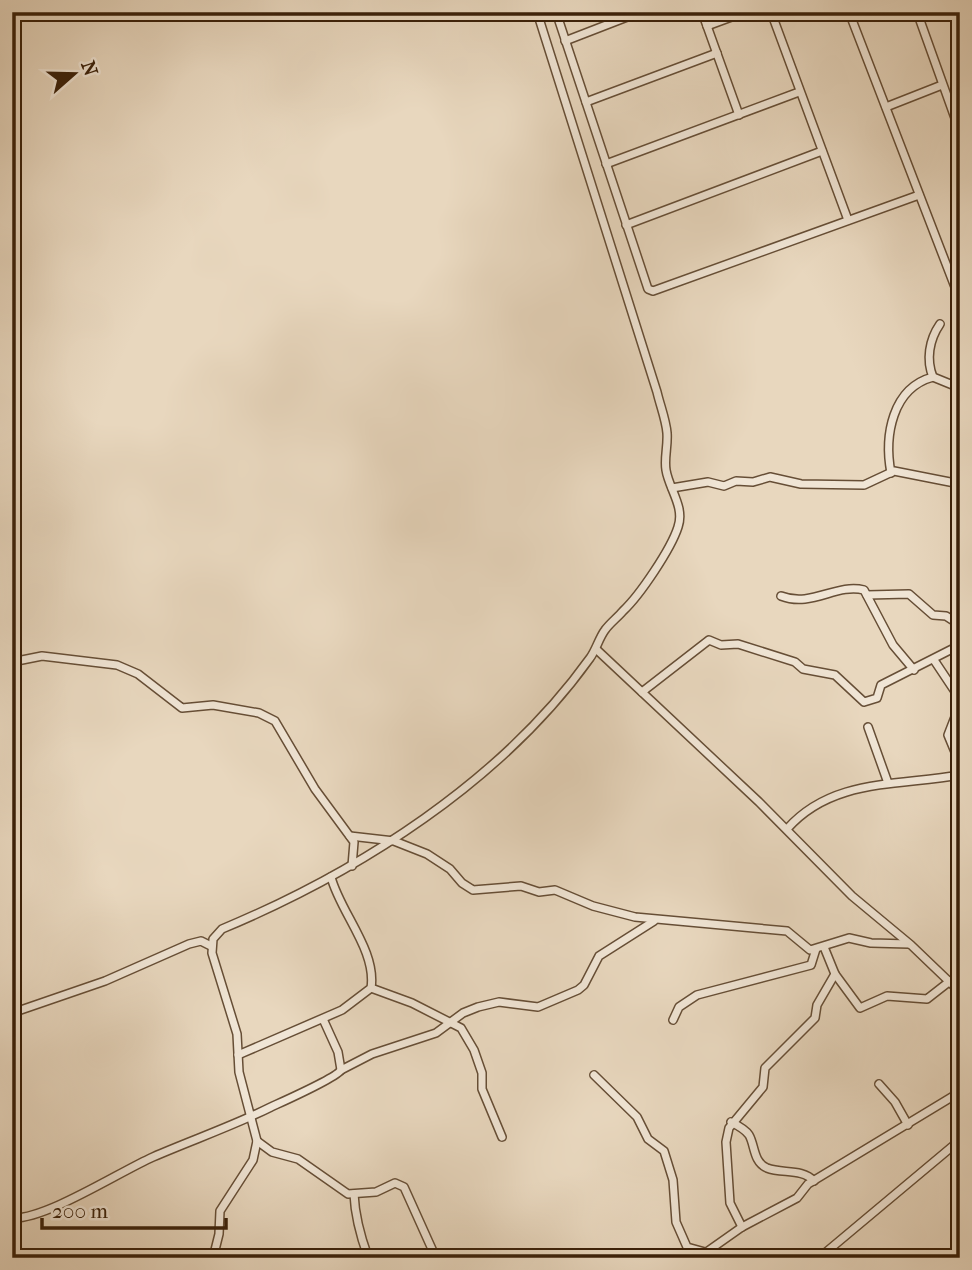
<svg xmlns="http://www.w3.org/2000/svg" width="972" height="1270" font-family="'IM FELL French Canon',serif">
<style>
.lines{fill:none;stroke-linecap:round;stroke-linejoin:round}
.minor-casing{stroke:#664e36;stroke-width:10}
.minor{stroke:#f0e5d5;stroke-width:7}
</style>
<rect width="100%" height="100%" fill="#e8d7be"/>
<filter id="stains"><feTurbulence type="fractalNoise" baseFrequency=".00286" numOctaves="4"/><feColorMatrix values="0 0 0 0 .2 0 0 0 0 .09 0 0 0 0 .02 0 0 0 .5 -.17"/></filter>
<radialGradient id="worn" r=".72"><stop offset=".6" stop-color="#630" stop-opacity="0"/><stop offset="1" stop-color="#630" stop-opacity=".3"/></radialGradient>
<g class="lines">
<g class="minor-casing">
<g id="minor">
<polyline points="556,12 648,289 653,291 919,195"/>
<polyline points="702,12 739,115"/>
<polyline points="771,12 848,220"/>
<polyline points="849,12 960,300"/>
<polyline points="917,12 960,132"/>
<polyline points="920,18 934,12"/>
<polyline points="707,26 745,12"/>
<polyline points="565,41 640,12"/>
<polyline points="586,102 717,53"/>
<polyline points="886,107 942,85"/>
<polyline points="606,164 799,92"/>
<polyline points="626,225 822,151"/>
<path d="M940,324C929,340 926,360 933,377L960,388"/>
<path d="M891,473C884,436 892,388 933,377"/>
<polyline points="672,488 708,482 724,486 736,481 753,482 770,477 801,484 864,485 894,471 960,484"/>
<polyline points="867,595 909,594 933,615 946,616 960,625"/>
<path d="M781,596C812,608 836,583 864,590L893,645L914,670"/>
<polyline points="955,623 958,646"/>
<polyline points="596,649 759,802 852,896 911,945 960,992"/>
<polyline points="934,660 960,699"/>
<polyline points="12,662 42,656 117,665 138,674 182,708 213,705 259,713 275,721 315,789 354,842 352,866"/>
<polyline points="642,692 709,640 721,645 738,644 795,662 803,669 835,675 864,702 877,698 881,685 960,645"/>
<polyline points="960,704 948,735 960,764"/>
<polyline points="868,727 888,783"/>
<path d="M787,829C832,778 898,786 960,775"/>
<polyline points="350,836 394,841 427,854 450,869 462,883 473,890 521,886 539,892 555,890 593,906 635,917 787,931 810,950 849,938 871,943 909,944"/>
<polyline points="835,974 860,1008 887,996 927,999 950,981"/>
<polyline points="371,988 412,1003 461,1028 474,1050 482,1073 482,1089 502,1137"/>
<polyline points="12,1013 105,981 189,944 201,941 211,946"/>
<polyline points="673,1020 679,1007 697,995 811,965 816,949"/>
<path d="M238,1055L342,1010L371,988C377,951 340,912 331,877"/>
<polyline points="341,1070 372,1054 436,1033 463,1013 478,1007 499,1002 538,1007 578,990 584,985 599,956 654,921"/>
<polyline points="594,1075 637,1117 648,1139 664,1151 673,1180 676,1222 687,1247 705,1252 709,1258"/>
<polyline points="879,1084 895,1102 908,1125"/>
<path d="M731,1122C737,1125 745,1129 749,1135C755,1145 753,1162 767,1168C782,1174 802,1168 814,1181"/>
<polyline points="257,1141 272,1152 298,1159 348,1194 376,1192 395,1183 404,1187 436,1258"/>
<path d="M354,1194C355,1217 360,1235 368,1257"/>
<path d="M12,1218C45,1220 119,1172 153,1157C192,1140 233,1126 271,1107C284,1101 336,1078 341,1070L338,1052L323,1019"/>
<polyline points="742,1227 730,1203 726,1142 729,1128 763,1087 765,1068 815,1018 817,1005 835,974 824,947"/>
<path d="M213,1258L219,1234L220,1211L253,1160L257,1141L239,1072L237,1034L212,953L213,939L222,929C359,872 502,781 590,658C596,650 599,638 605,630C610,623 617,618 623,611C640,595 671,549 678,527C685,507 669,489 666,470C664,458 668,446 667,433C666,420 660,405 657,392L537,12"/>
<polyline points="698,1258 742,1227 797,1198 808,1184 960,1092"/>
<polyline points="819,1258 960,1140"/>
</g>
</g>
<use href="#minor" class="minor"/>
</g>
<rect width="972" height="1270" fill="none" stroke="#e8d7be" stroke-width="42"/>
<rect x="14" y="14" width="944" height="1242" fill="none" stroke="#3a2009" stroke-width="3.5"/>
<rect x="21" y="21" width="930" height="1228" fill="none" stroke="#3a2009" stroke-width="2"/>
<g transform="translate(74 74) rotate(70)" stroke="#f0e5d5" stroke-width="5" paint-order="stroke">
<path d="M0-5L12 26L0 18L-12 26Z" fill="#3a2009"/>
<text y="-10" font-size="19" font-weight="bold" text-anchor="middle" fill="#3a2009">N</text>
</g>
<path d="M42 1218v10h184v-10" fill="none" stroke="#3a2009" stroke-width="3.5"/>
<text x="52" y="1218" font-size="21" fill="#3a2009" stroke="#f0e5d5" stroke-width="5" paint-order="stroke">200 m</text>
<rect width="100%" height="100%" filter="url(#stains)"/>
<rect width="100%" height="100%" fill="url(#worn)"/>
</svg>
